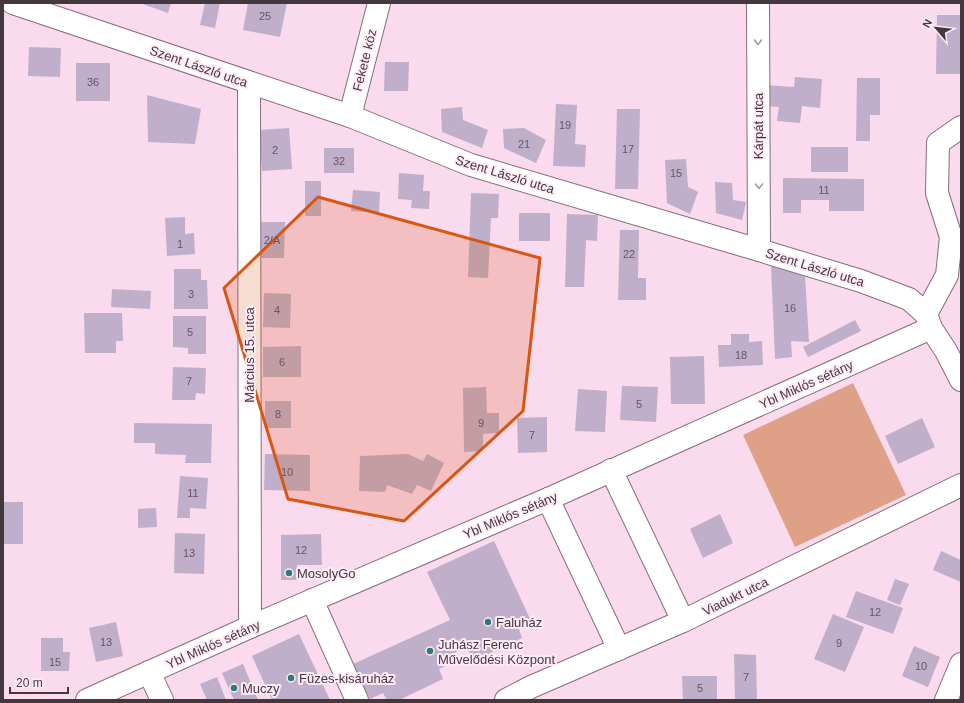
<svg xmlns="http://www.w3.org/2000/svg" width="964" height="703" font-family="Helvetica,sans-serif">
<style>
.green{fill:#dfa088}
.building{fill:#bfafca}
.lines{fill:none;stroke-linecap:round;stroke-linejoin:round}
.minor-casing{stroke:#886c7d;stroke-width:24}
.minor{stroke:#fff;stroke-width:22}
.oneway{stroke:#a29c9f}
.marked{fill:#d85611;fill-opacity:0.2;stroke:#d85611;stroke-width:3;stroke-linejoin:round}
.poi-dot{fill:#317975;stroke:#ffebf7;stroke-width:1.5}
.labels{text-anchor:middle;stroke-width:4;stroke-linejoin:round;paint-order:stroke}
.number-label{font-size:11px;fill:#635662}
.street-label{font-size:13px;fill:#44383f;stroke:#ffebf7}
.poi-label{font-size:13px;fill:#44383f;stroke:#ffebf7;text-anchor:start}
</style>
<rect width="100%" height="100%" fill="#fadaed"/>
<polygon class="green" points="853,383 906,495 795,547 743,435"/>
<g class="building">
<polygon points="140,3 171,3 168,13"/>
<polygon points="205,3 220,3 215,28 200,25"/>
<polygon points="248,3 287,3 280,37 243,30"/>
<polygon points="937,15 961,15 961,74 936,74"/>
<polygon points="29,47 61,48 60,77 28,76"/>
<polygon points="385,62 409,62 408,91 384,91"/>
<rect x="76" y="63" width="34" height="38"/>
<polygon points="795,77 822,79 820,108 802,106 800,123 777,121 779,107 764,106 766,85 794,87"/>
<polygon points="857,78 880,78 880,115 870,115 870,141 856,141"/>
<polygon points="147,95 201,109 195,144 148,142"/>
<polygon points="556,104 577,105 575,144 586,145 585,167 553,166"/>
<polygon points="462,107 463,120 488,130 482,148 442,132 441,109"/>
<polygon points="617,109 640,109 638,189 615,189"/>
<polygon points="289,128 292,169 262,171 259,130"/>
<polygon points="524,128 546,140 536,163 504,148 503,129"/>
<rect x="811" y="147" width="37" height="25"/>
<rect x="324" y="148" width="30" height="25"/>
<polygon points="686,159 688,187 698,192 690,214 667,203 665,160"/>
<polygon points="399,173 424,175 423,191 430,191 429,209 411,208 412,200 398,199"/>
<polygon points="783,178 864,179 864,211 829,211 829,200 801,200 801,213 783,213"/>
<rect x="305" y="181" width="16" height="35"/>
<polygon points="715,182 732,183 733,200 746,202 742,220 716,213"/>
<polygon points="353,190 380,192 379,213 351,211"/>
<polygon points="471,193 499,194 498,218 491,218 488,278 468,277"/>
<rect x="519" y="213" width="31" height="28"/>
<polygon points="567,214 598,215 597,241 586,240 584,287 565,287"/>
<polygon points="185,217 185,234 194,233 195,254 167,256 165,218"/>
<polygon points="260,222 285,222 284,258 259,258"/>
<polygon points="620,230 639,230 638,278 646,278 646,300 618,300"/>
<polygon points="771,266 805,275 809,342 791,341 792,357 775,359"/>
<polygon points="174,269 201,269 201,280 207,280 208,309 174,309"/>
<polygon points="112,289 151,291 150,309 111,307"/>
<polygon points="264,293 291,294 290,328 263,327"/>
<polygon points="84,313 122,313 123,341 116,341 116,353 85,353"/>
<polygon points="173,316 206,316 206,354 188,354 188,348 173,347"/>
<polygon points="855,320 861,331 808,357 803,347"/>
<polygon points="731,334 749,334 749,342 762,341 763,365 719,367 718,345 731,345"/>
<polygon points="301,346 301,377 263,377 263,347"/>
<polygon points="704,356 705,404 671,404 670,357"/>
<polygon points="173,367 206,368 205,394 196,393 195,400 172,400"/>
<polygon points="622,386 658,387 656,422 620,420"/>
<polygon points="486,387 487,413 499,413 499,433 483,434 483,451 464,452 463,388"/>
<polygon points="578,389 607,391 605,432 575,431"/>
<rect x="265" y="401" width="26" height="27"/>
<polygon points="547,417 547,452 518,453 517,418"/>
<polygon points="922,418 935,447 898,464 885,436"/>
<polygon points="134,423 212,424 211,463 185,463 186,455 155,454 155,443 134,443"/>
<polygon points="265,454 310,455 310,491 264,490"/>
<polygon points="408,454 423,461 427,454 444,463 431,491 417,485 412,494 387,485 385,492 359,491 360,456"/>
<polygon points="180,476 208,478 206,509 190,508 190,518 177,518"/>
<rect x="3" y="502" width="20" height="42"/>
<polygon points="156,508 157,527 138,528 138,509"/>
<polygon points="720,514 733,543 703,558 690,529"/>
<polygon points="175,533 205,534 204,574 174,573"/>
<polygon points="321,534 322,565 297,565 297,580 281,580 281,535"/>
<polygon points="494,541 532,623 519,629 522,638 473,661 467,647 445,657 449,664 439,669 443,679 399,700 387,700 383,693 370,699 353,664 450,620 427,572"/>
<polygon points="941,551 961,560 961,582 933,570"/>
<polygon points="895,579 909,584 900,605 887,600"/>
<polygon points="856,591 903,608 893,634 846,617"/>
<polygon points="833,614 864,627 845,672 814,659"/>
<polygon points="116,622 123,656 96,662 89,628"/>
<polygon points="299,634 330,700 272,700 252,656"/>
<polygon points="41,638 63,638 63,652 70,652 69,671 41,671"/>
<polygon points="914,646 940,657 928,687 902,676"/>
<polygon points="734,654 756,655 757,700 735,700"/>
<polygon points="243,664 258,700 234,700 222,673"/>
<polygon points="682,676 717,676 717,700 683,700"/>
<polygon points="217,677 226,700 207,700 200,684"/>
</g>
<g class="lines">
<g class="minor-casing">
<g id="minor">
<polyline points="13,3 350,116 471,165 759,250 861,281 909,299 926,314 931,328 946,351 961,380"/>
<polyline points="758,3 759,250"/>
<polyline points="249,83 250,627"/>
<polyline points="350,116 379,3"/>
<polyline points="926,314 947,275 951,237 937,193 938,143 961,127"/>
<polyline points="611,470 683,621"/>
<polyline points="548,499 619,649"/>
<polyline points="312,600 357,700"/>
<polyline points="149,672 162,700"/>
<polyline points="87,700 250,627 548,499 931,328"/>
<polyline points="506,700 531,687 683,621 961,485"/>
<polyline points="946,700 961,664"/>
</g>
</g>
<use href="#minor" class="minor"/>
</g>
<defs><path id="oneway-chevron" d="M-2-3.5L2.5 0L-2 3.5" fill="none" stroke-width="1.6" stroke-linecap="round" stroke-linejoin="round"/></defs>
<g class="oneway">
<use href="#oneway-chevron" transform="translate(758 42) rotate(90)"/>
<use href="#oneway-chevron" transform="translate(759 186) rotate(90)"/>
</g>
<path class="marked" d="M318,197L540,258L523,411L404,521L288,499L224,288Z"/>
<g class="poi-dot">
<circle cx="289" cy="573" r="4"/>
<circle cx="488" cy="622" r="4"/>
<circle cx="430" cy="651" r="4"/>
<circle cx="291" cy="678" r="4"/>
<circle cx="234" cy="688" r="4"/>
</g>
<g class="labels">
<g class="number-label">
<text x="265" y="20">25</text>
<text x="93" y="86">36</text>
<text x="565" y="129">19</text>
<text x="524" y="148">21</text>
<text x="628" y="153">17</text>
<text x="275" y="154">2</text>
<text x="339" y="165">32</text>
<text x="676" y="177">15</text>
<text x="824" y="194">11</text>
<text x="272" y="244">2/A</text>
<text x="180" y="248">1</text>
<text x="629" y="258">22</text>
<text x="191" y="298">3</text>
<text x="790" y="312">16</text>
<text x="277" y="314">4</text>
<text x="190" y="336">5</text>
<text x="741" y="359">18</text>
<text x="282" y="366">6</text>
<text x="189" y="385">7</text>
<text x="639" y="408">5</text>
<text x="278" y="418">8</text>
<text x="481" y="427">9</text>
<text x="532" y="439">7</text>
<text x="287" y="476">10</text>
<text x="193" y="497">11</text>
<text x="301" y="554">12</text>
<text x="189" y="557">13</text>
<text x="875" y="616">12</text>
<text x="106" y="646">13</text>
<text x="839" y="647">9</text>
<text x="55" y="666">15</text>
<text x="921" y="670">10</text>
<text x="746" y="681">7</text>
<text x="700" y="692">5</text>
</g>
<g class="street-label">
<text transform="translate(364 60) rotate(-76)" y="5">Fekete köz</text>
<text transform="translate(199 66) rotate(19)" y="5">Szent László utca</text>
<text transform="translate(758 126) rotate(-90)" y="5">Kárpát utca</text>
<text transform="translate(505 174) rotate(17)" y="5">Szent László utca</text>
<text transform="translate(815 267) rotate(17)" y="5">Szent László utca</text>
<text transform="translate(249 355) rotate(-90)" y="5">Március 15. utca</text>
<text transform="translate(806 384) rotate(-24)" y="5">Ybl Miklós sétány</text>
<text transform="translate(510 515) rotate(-23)" y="5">Ybl Miklós sétány</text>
<text transform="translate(735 596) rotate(-26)" y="5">Viadukt utca</text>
<text transform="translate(213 644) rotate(-24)" y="5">Ybl Miklós sétány</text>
</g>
<g class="poi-label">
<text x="297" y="578">MosolyGo</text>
<text x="496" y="627">Faluház</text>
<text x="438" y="649">Juhász Ferenc<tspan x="438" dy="15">Művelődési Központ</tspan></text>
<text x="299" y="683">Füzes-kisáruház</text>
<text x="242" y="693">Muczy</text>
</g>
</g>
<rect width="964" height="703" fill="none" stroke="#44383f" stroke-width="8"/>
<g transform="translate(936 28) rotate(298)" stroke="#ffebf7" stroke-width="3" paint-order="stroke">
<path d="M0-3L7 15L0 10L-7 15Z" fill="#44383f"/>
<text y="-6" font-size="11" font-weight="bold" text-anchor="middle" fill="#44383f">N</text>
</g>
<path d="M10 687v6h58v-6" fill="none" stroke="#44383f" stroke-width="2"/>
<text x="16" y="687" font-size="12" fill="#44383f" stroke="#ffebf7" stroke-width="3" paint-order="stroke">20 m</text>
</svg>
